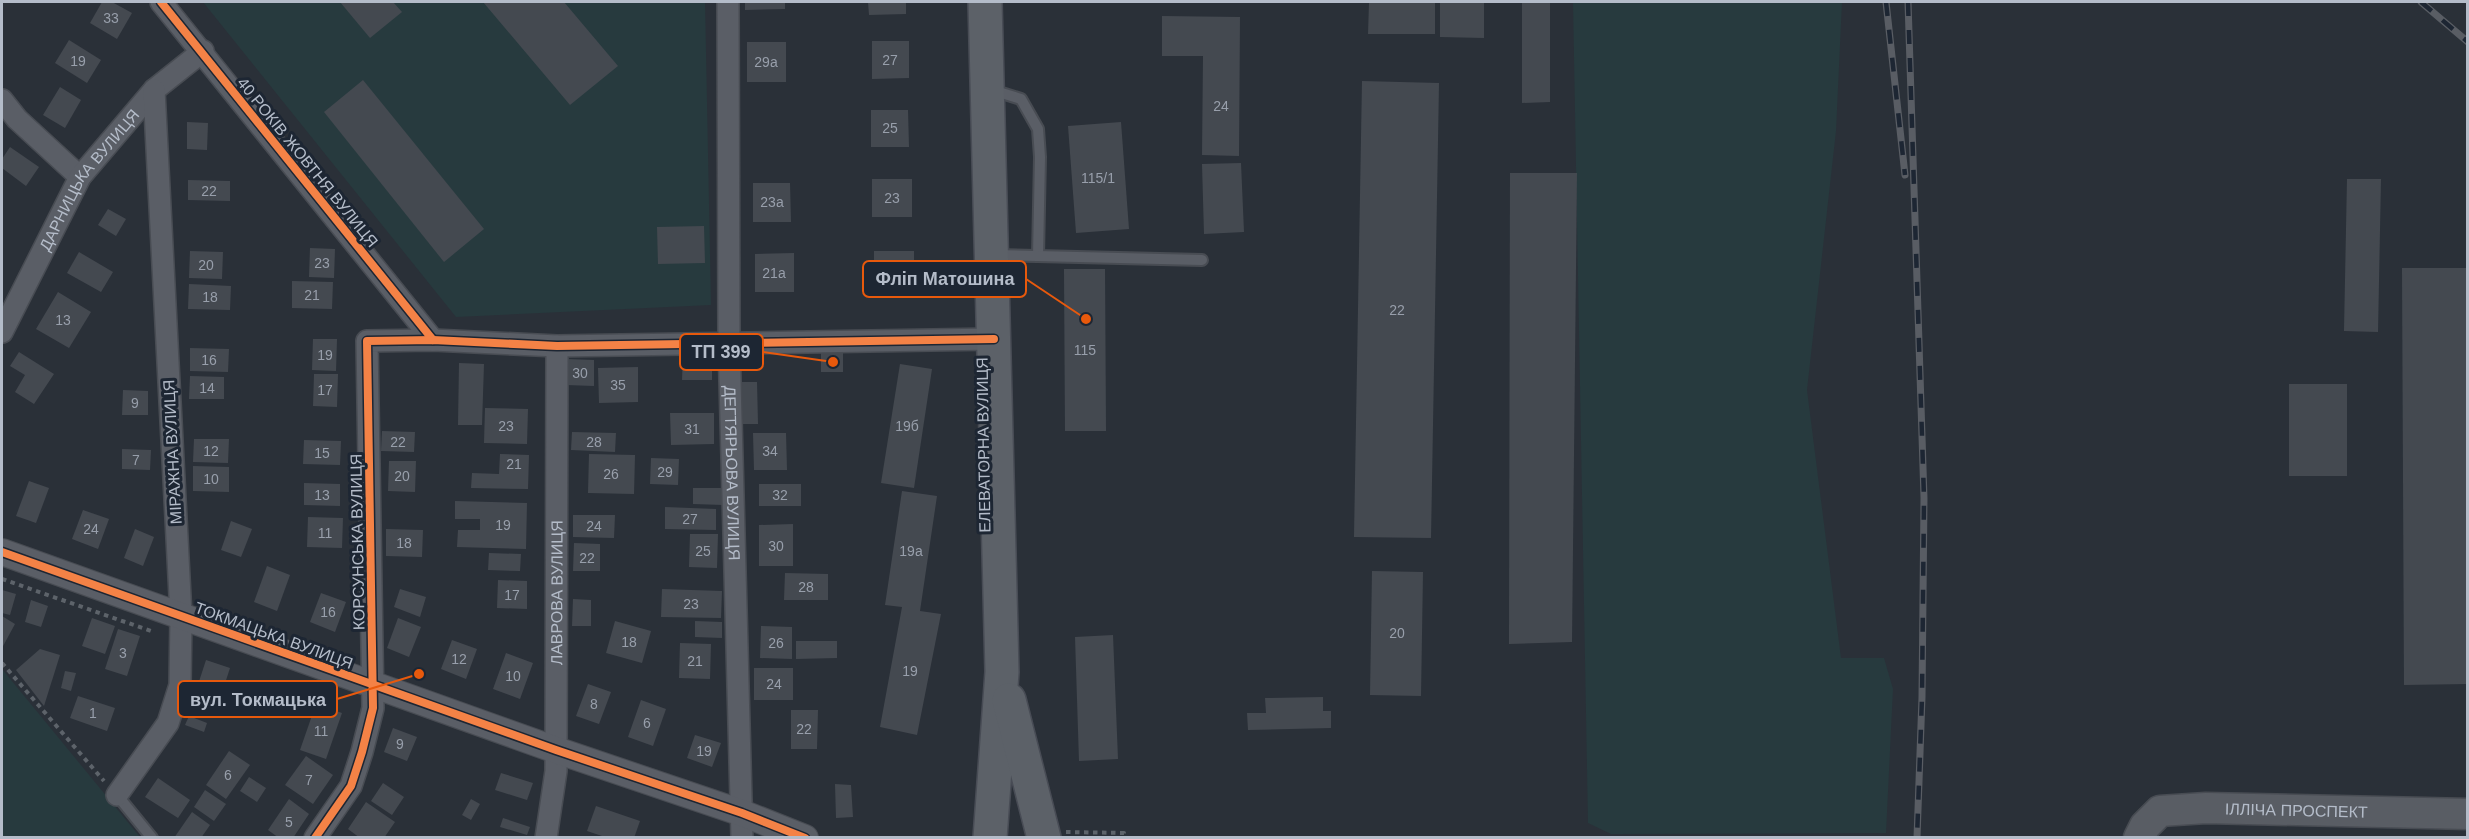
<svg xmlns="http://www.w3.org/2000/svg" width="2469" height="839" font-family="Arial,sans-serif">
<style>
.green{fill:#273a3e}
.building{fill:#444950}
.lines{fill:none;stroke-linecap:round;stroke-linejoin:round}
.service-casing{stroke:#484c53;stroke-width:14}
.minor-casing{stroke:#484c53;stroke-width:24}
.tertiary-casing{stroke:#484c53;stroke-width:28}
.secondary-casing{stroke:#484c53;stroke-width:33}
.primary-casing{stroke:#484c55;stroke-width:36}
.path{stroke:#5d636a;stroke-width:4;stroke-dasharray:4.5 4.5;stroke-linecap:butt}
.service{stroke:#5a5e66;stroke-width:10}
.minor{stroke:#5a5e66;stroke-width:21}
.tertiary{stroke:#5a5e66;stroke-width:26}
.secondary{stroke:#595d64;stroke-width:30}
.primary{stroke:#5c6168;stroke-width:33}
.rail-casing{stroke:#595d64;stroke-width:7}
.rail{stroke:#1d2633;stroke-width:4.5;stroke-dasharray:14;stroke-linecap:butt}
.cycleway-casing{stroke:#1d2633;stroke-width:11}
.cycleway{stroke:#f48246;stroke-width:8}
.labels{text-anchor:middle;stroke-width:6;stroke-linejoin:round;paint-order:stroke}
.number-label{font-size:14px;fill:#989fab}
.street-label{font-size:16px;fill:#b4bcc9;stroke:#1d2633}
.leader{fill:none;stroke:#e8590c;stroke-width:2}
.callout-dot{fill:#e8590c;stroke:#1d2633;stroke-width:2}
.callout{fill:#1d2633;stroke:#e8590c;stroke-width:2}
.callout-label{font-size:18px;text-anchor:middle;font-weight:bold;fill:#b4bcc9}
</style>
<rect width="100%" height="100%" fill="#2a3038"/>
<g class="green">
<polygon points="203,2 705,2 711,305 456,317"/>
<polygon points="1573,2 1842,2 1836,131 1807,390 1841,658 1884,658 1893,689 1886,833 1611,834 1588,823"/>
<polygon points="2,669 140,837 2,837"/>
</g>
<g class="building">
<polygon points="102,2 112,2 132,13 117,39 90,23"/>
<polygon points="340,2 393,2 402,12 370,38"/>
<polygon points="483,2 564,2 618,66 570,105"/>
<polygon points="745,2 785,2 785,9 745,10"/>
<polygon points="868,2 906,2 906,14 869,15"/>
<polygon points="1369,2 1435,2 1435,34 1368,34"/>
<polygon points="1440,2 1484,2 1484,38 1440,37"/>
<polygon points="1522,2 1550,2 1550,102 1522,103"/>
<polygon points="1162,16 1240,17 1239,156 1202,155 1203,56 1162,56"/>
<polygon points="69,40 101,60 87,83 55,63"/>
<polygon points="872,41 909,41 909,78 872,79"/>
<rect x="747" y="42" width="39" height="40"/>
<polygon points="363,80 484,229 444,262 324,112"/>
<polygon points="1362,81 1439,83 1431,538 1354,537"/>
<polygon points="60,87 81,100 65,128 43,115"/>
<polygon points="871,110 908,110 909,147 871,147"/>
<polygon points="187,122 208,123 207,150 187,149"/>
<polygon points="1121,122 1129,229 1076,233 1068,126"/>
<polygon points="10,147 39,167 26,186 2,168 2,159"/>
<polygon points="1241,163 1244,232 1204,234 1202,164"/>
<polygon points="1510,173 1577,173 1572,642 1509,644"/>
<rect x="872" y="179" width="40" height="38"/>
<polygon points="2347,179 2381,179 2378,332 2344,331"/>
<polygon points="188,180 230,181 230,201 188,200"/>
<polygon points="753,183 790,183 791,222 753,222"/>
<polygon points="108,209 126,219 116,236 98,225"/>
<polygon points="704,226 705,263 658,264 657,227"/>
<polygon points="310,248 335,249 334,278 309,277"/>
<polygon points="190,251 223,252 222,279 189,278"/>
<rect x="874" y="251" width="40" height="41"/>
<polygon points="79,252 113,272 101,292 67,273"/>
<polygon points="794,253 794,292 755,292 755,254"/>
<polygon points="2402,268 2468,268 2468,684 2404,685"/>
<polygon points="1064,269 1105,269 1106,431 1065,431"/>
<polygon points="292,281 333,282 332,309 292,308"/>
<polygon points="189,284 231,286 230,310 188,309"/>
<polygon points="58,292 91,312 69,348 36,329"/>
<polygon points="313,339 337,339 336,371 312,370"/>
<polygon points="190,348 229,349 228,372 190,371"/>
<rect x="821" y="349" width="22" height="23"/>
<polygon points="19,352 54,374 34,404 15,392 25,375 10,366"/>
<polygon points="683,353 712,354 712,380 682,380"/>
<polygon points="567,359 594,360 594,386 566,385"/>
<polygon points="459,363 484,364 482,425 458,425"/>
<polygon points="900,364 932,369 914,488 881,483"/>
<polygon points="638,367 638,402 599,403 598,368"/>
<polygon points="314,374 338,374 337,407 313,406"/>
<polygon points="190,376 224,377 224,399 189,399"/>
<polygon points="742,382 757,382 758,424 742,424"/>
<rect x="2289" y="384" width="58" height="92"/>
<polygon points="123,390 148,391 148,415 122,415"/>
<polygon points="485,408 528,409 527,444 484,443"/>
<polygon points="670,413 714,413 714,444 671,445"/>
<polygon points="382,431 415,432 414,452 381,451"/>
<polygon points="572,432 616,433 615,452 571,450"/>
<polygon points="753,433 786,433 787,470 754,470"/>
<polygon points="194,439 229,439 228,463 193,462"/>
<polygon points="304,440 341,441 340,465 303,464"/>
<polygon points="122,449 151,450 150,470 122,469"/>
<polygon points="500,454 529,455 528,489 471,488 472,473 499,474"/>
<polygon points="589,454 635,455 634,494 588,493"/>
<polygon points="651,458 679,459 678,485 650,484"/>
<polygon points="389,461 416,461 415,492 388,491"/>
<polygon points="193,466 229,467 229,492 193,491"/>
<polygon points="29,481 49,488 36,523 16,516"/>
<polygon points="304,483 340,484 340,506 304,505"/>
<rect x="759" y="484" width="42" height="22"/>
<polygon points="693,488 723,488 723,505 693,504"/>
<polygon points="902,491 937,496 920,611 941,614 917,735 880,727 902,607 885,605"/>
<polygon points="455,501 527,503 526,549 457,547 458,530 480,530 480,519 455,519"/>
<polygon points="665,507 716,509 716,530 665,529"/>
<polygon points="83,510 109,519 98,549 72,539"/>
<polygon points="573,515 615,515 614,538 573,537"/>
<polygon points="308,517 343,518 342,548 307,547"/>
<polygon points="231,521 252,529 241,557 221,550"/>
<polygon points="793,524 793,566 759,566 759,525"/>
<polygon points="135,529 154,537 143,566 124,558"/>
<polygon points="386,529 423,530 422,557 386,556"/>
<polygon points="690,534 718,534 717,568 689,567"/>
<polygon points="574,543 600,544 600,571 573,571"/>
<polygon points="489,553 521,554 520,571 488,570"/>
<polygon points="267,566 290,575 277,611 254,602"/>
<polygon points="1372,571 1423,572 1421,696 1370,695"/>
<polygon points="785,573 828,574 828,600 784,600"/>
<polygon points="498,580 527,581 527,609 497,608"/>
<polygon points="400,589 426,597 420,617 394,607"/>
<polygon points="662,589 722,591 721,618 661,617"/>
<polygon points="2,590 16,594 10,615 2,613"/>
<polygon points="321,593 346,602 335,632 310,622"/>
<polygon points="573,599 591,600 591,626 572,626"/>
<polygon points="31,600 48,606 41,627 25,622"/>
<polygon points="2,616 15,624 2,648"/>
<polygon points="92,618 115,626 105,654 82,646"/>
<polygon points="398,618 421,627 409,657 387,648"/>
<polygon points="615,621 651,631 642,663 606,653"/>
<polygon points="695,621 722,622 722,638 695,637"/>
<polygon points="761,626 792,627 792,659 760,658"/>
<polygon points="118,629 140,636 127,676 105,669"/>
<polygon points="1113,635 1118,759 1079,761 1075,637"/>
<polygon points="452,640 477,649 466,679 441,669"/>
<polygon points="796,641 837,641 837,658 796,659"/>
<polygon points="680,643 711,644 710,679 679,678"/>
<polygon points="40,649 60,655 44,706 16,670"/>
<polygon points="506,653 533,663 520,699 493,689"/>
<polygon points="206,660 230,668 216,711 192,703"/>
<rect x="754" y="668" width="39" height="32"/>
<polygon points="65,671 76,673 71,691 61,688"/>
<polygon points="588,684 611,692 599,724 576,716"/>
<polygon points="78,696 115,708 107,731 70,718"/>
<polygon points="1323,697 1323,711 1331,711 1331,728 1248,730 1247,713 1266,713 1265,698"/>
<polygon points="641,700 666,709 653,746 628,737"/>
<polygon points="316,704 342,713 326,759 300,750"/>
<polygon points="791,710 818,710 817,749 791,749"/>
<polygon points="189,716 207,723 204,732 185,725"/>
<polygon points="393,728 417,737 407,761 384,752"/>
<polygon points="695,735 721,743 712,767 687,758"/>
<polygon points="229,751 250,765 226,799 206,785"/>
<polygon points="306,756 333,775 313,804 285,785"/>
<polygon points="501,773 533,783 527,800 495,790"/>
<polygon points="249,777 266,788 257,802 240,791"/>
<polygon points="158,778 190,800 178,818 145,797"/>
<polygon points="383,783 404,797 392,815 371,801"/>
<polygon points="835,784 851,785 853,817 836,818"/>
<polygon points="205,790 226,804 214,821 194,807"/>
<polygon points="289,799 309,814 293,838 279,838 268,830"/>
<polygon points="471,799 480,804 471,820 462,815"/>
<polygon points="366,802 395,822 384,838 360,838 348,829"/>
<polygon points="596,806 640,821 634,838 608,838 587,831"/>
<polygon points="192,812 210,825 201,838 174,838"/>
<polygon points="503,818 530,827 527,835 500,827"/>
</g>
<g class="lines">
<g class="service-casing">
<g id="service">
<polyline points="992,90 1021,99 1038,129 1040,157 1038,256"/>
<polyline points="995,255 1202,260"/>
<polyline points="117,795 152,838"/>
</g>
</g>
<g class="minor-casing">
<g id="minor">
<polyline points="161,2 433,340"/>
<path id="s1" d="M728,2L729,343L742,838"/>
<polyline points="2,100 17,119 80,177"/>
<path id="s2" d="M2,332L80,177L154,90L203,51"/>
<polyline points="117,795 168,723 180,685 181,616 154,90"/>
<polyline points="315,838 351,786 362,752 373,708 367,341 433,340 557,346 994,339"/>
<path id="s3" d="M546,838L556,771L557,346"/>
</g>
</g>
<g class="tertiary-casing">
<polyline id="tertiary" points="2,552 556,750 742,813 805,838"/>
</g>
<g class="secondary-casing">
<g id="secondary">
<path id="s4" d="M2139,838L2145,826L2160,811L2206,808L2468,814"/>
</g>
</g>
<g class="primary-casing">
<g id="primary">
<polyline points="985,2 1002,672 990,838"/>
<polyline points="1009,700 1044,838"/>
</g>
</g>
<g class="path">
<polyline points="2,579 151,631"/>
<polyline points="2,663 104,781"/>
<polyline points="1066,832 1124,833 1124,838"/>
</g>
<use href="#service" class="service"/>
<use href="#minor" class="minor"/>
<use href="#tertiary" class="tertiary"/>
<use href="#secondary" class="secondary"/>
<use href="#primary" class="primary"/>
<g class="rail-casing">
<g id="rail">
<polyline points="1886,2 1905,175"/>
<polyline points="1908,2 1924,498 1922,697 1917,838"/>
<polyline points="2421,2 2468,42"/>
</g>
</g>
<use href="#rail" class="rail"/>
<g class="cycleway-casing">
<g id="cycleway">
<polyline points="161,2 433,340"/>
<polyline points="2,552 556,750 742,813 805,838"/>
<polyline points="315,838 351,786 362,752 373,708 367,341 433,340 557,346 994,339"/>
</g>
</g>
<use href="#cycleway" class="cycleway"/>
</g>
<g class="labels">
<g class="number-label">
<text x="111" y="23">33</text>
<text x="890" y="65">27</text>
<text x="78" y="66">19</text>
<text x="766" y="67">29а</text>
<text x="1221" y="111">24</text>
<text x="890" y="133">25</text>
<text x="1098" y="183">115/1</text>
<text x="209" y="196">22</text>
<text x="892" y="203">23</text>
<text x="772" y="207">23а</text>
<text x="322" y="268">23</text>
<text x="206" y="270">20</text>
<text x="774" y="278">21а</text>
<text x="312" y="300">21</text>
<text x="210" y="302">18</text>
<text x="1397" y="315">22</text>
<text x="63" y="325">13</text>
<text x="1085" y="355">115</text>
<text x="325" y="360">19</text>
<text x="209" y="365">16</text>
<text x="580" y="378">30</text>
<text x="618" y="390">35</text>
<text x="207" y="393">14</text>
<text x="325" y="395">17</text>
<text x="135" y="408">9</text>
<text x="506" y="431">23</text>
<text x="907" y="431">19б</text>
<text x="692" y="434">31</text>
<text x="398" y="447">22</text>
<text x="594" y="447">28</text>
<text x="211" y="456">12</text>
<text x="770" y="456">34</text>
<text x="322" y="458">15</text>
<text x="136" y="465">7</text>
<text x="514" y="469">21</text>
<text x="665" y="477">29</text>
<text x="611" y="479">26</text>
<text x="402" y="481">20</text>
<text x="211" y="484">10</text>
<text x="322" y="500">13</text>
<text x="780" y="500">32</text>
<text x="690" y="524">27</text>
<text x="503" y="530">19</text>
<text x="594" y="531">24</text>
<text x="91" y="534">24</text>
<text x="325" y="538">11</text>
<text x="404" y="548">18</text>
<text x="776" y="551">30</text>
<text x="703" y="556">25</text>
<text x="911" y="556">19а</text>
<text x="587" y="563">22</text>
<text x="806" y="592">28</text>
<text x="512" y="600">17</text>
<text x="691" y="609">23</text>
<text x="328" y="617">16</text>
<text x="1397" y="638">20</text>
<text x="629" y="647">18</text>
<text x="776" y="648">26</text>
<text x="123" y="658">3</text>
<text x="459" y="664">12</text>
<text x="695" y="666">21</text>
<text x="910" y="676">19</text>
<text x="513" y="681">10</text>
<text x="774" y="689">24</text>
<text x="594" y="709">8</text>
<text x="93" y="718">1</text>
<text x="647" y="728">6</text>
<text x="804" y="734">22</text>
<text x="321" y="736">11</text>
<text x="400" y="749">9</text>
<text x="704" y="756">19</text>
<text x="228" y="780">6</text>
<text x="309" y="785">7</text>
<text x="289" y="827">5</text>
</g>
<g class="street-label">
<text transform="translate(308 162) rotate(51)" y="6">40 РОКІВ ЖОВТНЯ ВУЛИЦЯ</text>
<text dy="6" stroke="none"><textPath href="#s2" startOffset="176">ДАРНИЦЬКА ВУЛИЦЯ</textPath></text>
<text transform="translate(983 445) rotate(-91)" y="6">ЕЛЕВАТОРНА ВУЛИЦЯ</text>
<text transform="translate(172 452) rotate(-93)" y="6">МІРАЖНА ВУЛИЦЯ</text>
<text dy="6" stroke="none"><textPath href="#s1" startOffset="471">ДЕГТЯРЬОВА ВУЛИЦЯ</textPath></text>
<text transform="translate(357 542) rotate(-91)" y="6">КОРСУНСЬКА ВУЛИЦЯ</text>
<text dy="6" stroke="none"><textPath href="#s3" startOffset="246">ЛАВРОВА ВУЛИЦЯ</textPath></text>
<text transform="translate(274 635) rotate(20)" y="6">ТОКМАЦЬКА ВУЛИЦЯ</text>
<text dy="6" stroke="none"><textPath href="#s4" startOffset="171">ІЛЛІЧА ПРОСПЕКТ</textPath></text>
</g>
</g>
<path class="leader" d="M1086 319L1026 279M833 362L763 352M419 674L337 699"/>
<g class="callout-dot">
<circle cx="1086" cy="319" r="6"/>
<circle cx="833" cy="362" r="6"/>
<circle cx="419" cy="674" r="6"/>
</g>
<g class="callout">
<rect x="863" y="261" width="163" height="36" rx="6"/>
<rect x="680" y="334" width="83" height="36" rx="6"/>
<rect x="178" y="681" width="159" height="36" rx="6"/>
</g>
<g class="callout-label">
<text x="945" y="285">Фліп Матошина</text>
<text x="721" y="358">ТП 399</text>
<text x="258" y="706">вул. Токмацька</text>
</g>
<rect width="2469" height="839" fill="none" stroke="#b4bcc9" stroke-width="6"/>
</svg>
